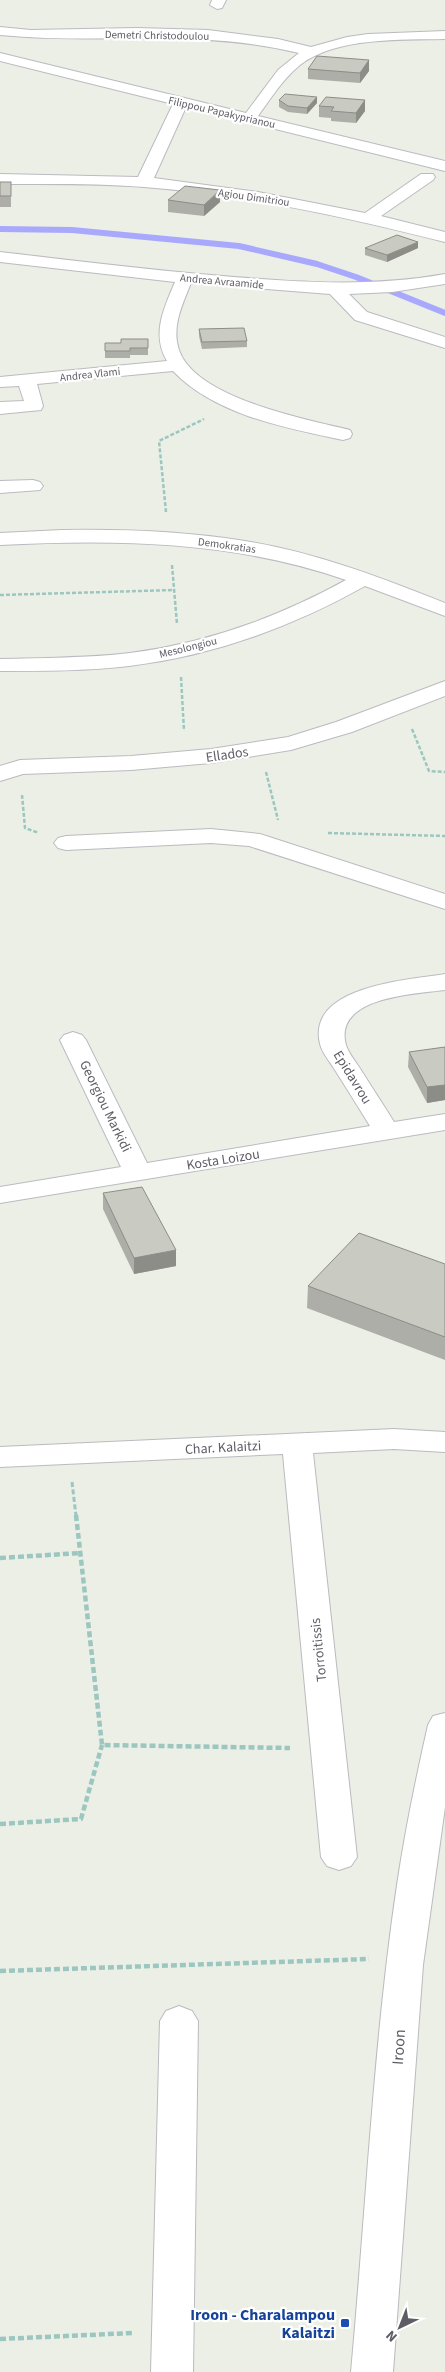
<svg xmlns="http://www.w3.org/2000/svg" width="445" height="2372" font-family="'Source Sans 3',sans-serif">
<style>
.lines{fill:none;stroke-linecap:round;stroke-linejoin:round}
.stream{stroke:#a8a9fd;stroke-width:6}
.minor-casing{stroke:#bbbac1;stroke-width:2}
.path-far2{stroke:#9cc7c0;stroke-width:2.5;stroke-dasharray:4 2;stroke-linecap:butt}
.path-far1{stroke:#9cc7c0;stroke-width:3;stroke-dasharray:5 2.5;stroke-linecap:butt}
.path{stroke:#9cc7c0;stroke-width:4.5;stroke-dasharray:6 3;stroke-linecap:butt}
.minor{fill:#fff;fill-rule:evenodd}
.wall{fill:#adaea7}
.shaded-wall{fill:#8d8d88}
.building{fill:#c9cac2;stroke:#8d8d88}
.transit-dot{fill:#1a4fb4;stroke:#fff;stroke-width:2}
.labels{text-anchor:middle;stroke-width:4.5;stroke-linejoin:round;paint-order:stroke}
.far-street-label{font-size:11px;fill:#5e5d66;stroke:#fff}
.street-label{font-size:14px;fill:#5e5d66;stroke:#fff}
.near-street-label{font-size:16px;fill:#5e5d66;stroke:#fff}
.near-transit-label{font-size:16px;font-weight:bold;fill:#164399;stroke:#fff;text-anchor:end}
</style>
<rect width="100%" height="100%" fill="#ecefe6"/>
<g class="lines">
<polyline class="stream" points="0,229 72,230 239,246 317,264 356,277 445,313"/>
<g class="minor-casing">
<g id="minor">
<polygon points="212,0 226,0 222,8 217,9 210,5"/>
<path d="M0,27L31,30L137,28L208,30L278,39L311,47L347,37L368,34L445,31V39C401,40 336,37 300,65C283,79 271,98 258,116L445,161V171L186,107L154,178L258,192L365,213L421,174H433L435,177L433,180L381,216L445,232V242C346,217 246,195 144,187C96,183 48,184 0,184V174L138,177L173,104L0,61V53L246,113L278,70L299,53C198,28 101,45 0,35Z"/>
<path d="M0,252C70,260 141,269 211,275C290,282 367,288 445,274V284L392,292L349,294L367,312L445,337V348L355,320L330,294L191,283C183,303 171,327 179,350C195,398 305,419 350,430L352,434L350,438L343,440C286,428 215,415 173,371L37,384L43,406L41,410L0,414V402L24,401L19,386L0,387V377L167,361C151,334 164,308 175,282L0,262Z"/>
<polygon points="33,480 40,482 43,486 40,490 0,493 0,481"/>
<path d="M62,530C123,529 184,531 245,541C314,552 380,577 445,603V616L365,586C292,627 212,656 129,666C86,671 43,671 0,671V659C43,658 87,658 130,653C206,643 279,617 346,580C234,541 118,539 0,545V533Z"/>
<polygon points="445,681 445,696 352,732 291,750 211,763 131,770 23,774 0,781 0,766 20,760 131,756 211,749 288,737 336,722"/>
<polygon points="211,829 260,834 445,894 445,909 249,846 211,843 66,850 58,848 54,843 58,838 66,836"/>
<path d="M445,974V990C414,994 333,997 346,1045C348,1052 355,1061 359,1067C371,1086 383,1104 394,1122L445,1114V1130L0,1203V1187L121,1167L60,1040L64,1035L73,1032L82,1035L86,1040L147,1163L370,1126C358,1107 346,1087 333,1067C329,1061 322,1052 320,1044C306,986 408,980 445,974Z"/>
<polygon points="394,1429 445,1432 445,1452 394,1449 313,1453 357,1857 351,1866 339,1870 327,1866 321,1857 283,1454 0,1467 0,1447"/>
<path d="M445,1713V1807L423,1965L393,2372H351C366,2210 373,2046 397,1885C405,1831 416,1778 428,1725L433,1716Z"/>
<polygon points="179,2006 192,2011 198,2021 193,2372 151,2372 160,2021 166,2011"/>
</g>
</g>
<g class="path-far2">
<polyline points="166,512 159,441 204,419"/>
<polyline points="172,565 177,624"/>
<polyline points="0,595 174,590"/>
<polyline points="181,677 184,731"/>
<polyline points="412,729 429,771 445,772"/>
<polyline points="266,772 278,820"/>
<polyline points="22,795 25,828 39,833"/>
<polyline points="328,833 445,836"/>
</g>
<polyline class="path-far1" points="72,1482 76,1516"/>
<g class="path">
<polyline points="76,1515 102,1745 290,1748"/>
<polyline points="0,1558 80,1553"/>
<polyline points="0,1824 81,1819 102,1745"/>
<polyline points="0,1971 369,1959"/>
<polyline points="0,2339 132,2333"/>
</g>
<use href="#minor" class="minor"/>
</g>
<g class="wall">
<polygon points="369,60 369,71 360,83 308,79 308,69"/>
<polygon points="317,97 317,103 307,114 288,112 279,107 279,100"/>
<polygon points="365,100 365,111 356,123 331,121 331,118 319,117 319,106"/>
<rect x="0" y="182" width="11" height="25"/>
<polygon points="168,200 220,202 204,216 168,212"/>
<polygon points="365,248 418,248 387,262 365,255"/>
<polygon points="199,329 247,341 247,347 202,349 199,336"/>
<polygon points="148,339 148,355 130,355 130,358 105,358 105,343 121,343"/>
<polygon points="445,1047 445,1100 427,1103 408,1067 409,1052"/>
<polygon points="103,1193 176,1266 134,1274 103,1209"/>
<polygon points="445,1264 445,1360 307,1308 308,1286"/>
</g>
<g class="shaded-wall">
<polygon points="369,60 369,71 360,83 360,73"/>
<polygon points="317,97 317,103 307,114 307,108"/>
<polygon points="365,100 365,111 356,123 356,113"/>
<polygon points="220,190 220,202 204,216 204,205"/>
<polygon points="418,242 418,248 387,262 387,255"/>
<polygon points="445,1085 445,1100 427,1103 427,1087"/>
<polygon points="176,1250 176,1266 134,1274 134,1258"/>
</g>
<g class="building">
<polygon points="317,56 369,60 360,73 308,69"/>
<polygon points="285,94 317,97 307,108 288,106 279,100"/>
<polygon points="326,97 365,100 356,113 331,111 334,107 319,106"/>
<rect x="0" y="182" width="11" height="14"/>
<polygon points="185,186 220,190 204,205 168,200"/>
<polygon points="397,235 418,242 387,255 365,248"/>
<polygon points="244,328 247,341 202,342 199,329"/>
<polygon points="121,339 148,339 148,348 130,348 130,351 105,351 105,343 121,343"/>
<polygon points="445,1047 445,1085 427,1087 409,1052"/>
<polygon points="142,1187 176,1250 134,1258 103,1193"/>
<polygon points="359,1233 445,1264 445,1337 308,1286"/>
</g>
<rect class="transit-dot" x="340" y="2318" width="10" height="10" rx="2.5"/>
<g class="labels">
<g class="far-street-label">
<text transform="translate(157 35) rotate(1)" y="4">Demetri Christodoulou</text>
<text transform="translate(222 112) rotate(13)" y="4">Filippou Papakyprianou</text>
<text transform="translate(254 197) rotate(8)" y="4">Agiou Dimitriou</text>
<text transform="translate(222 281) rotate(5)" y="4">Andrea Avraamide</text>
<text transform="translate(90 374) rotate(-6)" y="4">Andrea Vlami</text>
<text transform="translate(227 545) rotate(8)" y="4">Demokratias</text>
<text transform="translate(188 647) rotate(-14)" y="4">Mesolongiou</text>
</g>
<g class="street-label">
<text transform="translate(227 754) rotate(-8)" y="5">Ellados</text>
<text transform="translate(353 1077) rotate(58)" y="5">Epidavrou</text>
<text transform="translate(106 1106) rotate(64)" y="5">Georgiou Markidi</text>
<text transform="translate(223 1159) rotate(-9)" y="5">Kosta Loizou</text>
<text transform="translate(223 1447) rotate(-3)" y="5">Char. Kalaitzi</text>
<text transform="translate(318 1650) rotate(-96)" y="5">Torroitissis</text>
</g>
<g class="near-street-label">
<text transform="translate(398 2047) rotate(-86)" y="6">Iroon</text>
</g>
<g class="near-transit-label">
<text x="335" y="2320">Iroon - Charalampou<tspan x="335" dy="18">Kalaitzi</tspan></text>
</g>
</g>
<g transform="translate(400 2327) rotate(223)" stroke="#ffffff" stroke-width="4" paint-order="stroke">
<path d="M0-4L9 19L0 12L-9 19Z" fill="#5e5d66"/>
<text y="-8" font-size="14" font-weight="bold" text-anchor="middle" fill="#5e5d66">N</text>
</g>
</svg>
